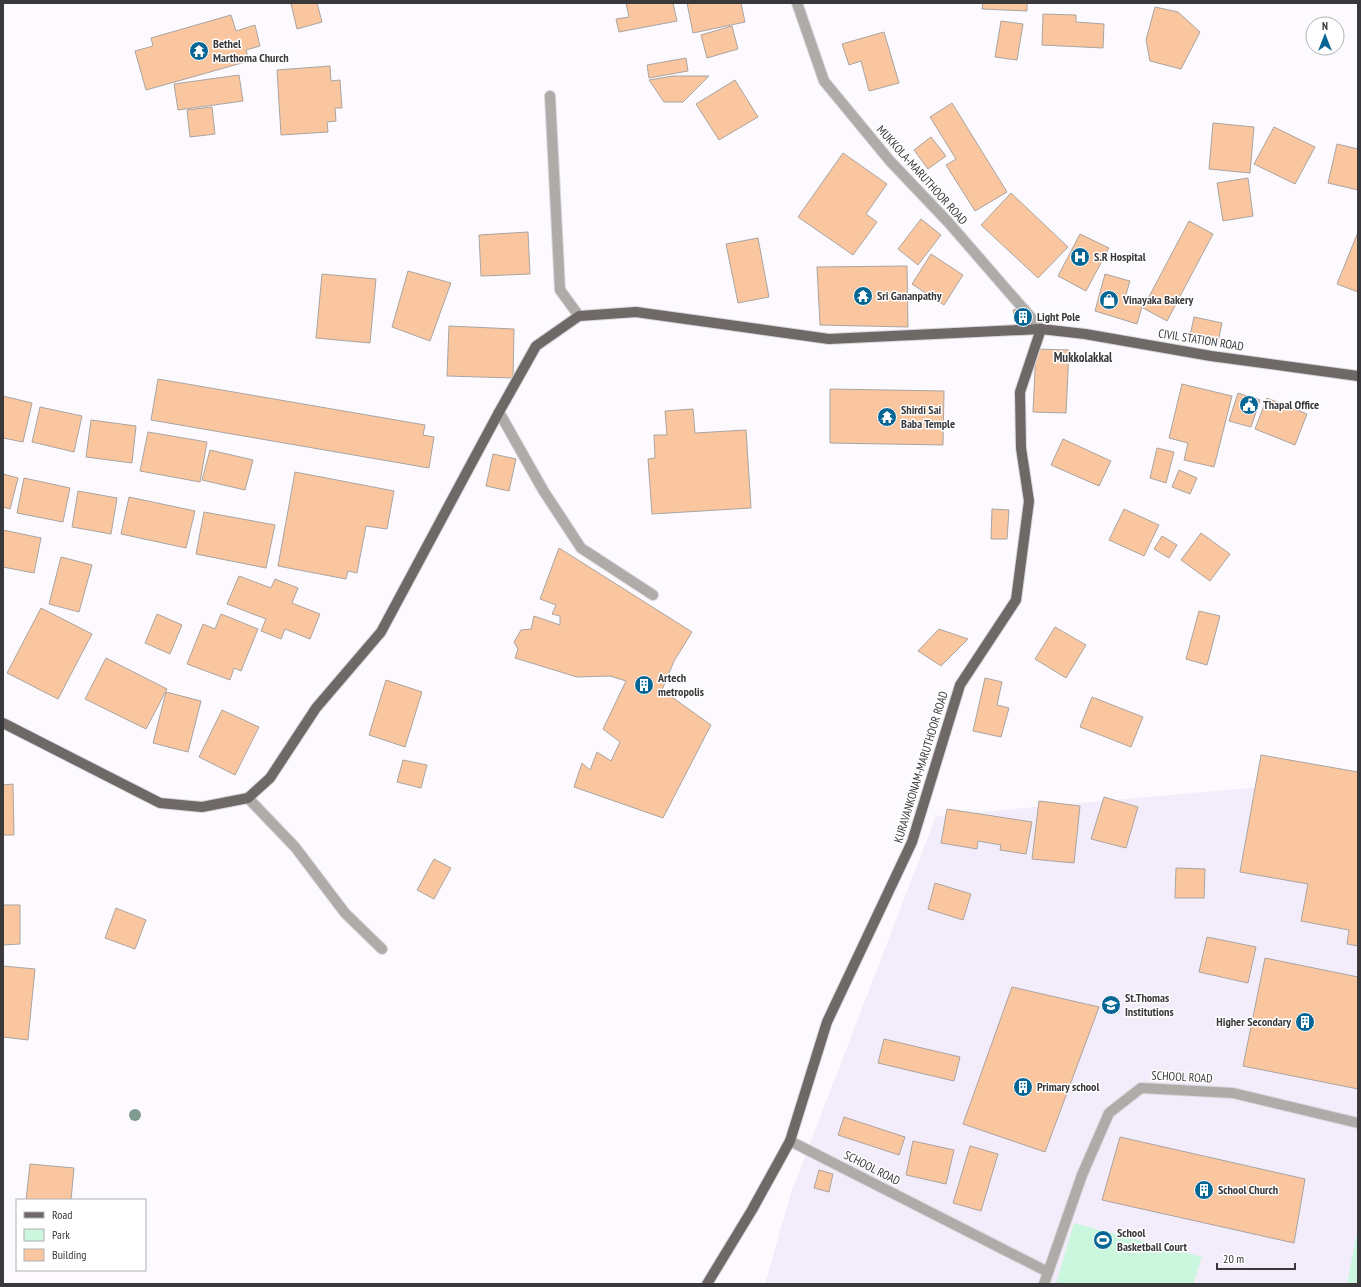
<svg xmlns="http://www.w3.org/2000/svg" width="1361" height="1287" font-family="'PT Sans Narrow',sans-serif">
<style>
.built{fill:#f3ecfa}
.green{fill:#caf7de}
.building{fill:#fac69f;stroke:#aaa4a0}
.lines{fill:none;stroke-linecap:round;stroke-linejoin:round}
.minor-casing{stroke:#d9d7dc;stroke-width:12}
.major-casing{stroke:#d9d7dc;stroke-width:12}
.minor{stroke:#aeaba9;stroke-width:10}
.major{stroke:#6e6967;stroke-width:10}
.tree{fill:#809a90}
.labels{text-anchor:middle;stroke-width:3;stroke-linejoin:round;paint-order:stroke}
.poi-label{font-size:12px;font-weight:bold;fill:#39383b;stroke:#fff;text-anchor:start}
.street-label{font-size:12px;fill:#39383b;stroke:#fff}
.neighbourhood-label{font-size:13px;font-weight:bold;fill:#39383b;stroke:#fff}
</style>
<rect width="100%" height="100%" fill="#fcfaff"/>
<polygon class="built" points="1340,780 1358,794 1358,1284 765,1284 791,1193 936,816"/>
<g class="green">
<polygon points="1074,1223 1202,1257 1193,1284 1056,1284"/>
<polygon points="1358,1227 1358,1284 1347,1284"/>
</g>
<g class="building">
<polygon points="295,3 317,3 322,22 297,29 291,4"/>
<polygon points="626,3 673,3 677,21 619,32 616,19 629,17"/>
<polygon points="687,3 741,3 745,22 693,33"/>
<polygon points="983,3 1027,3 1027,11 982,9"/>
<polygon points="1155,7 1178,12 1200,32 1181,69 1150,61 1146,40"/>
<polygon points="1043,14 1076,15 1076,22 1104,24 1103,48 1042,45"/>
<polygon points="231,15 236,31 255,25 260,46 246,50 249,61 146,90 135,51 153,46 151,38"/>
<polygon points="1001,21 1023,24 1017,60 995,57"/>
<polygon points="732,26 738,49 707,58 701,35"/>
<polygon points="884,32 899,83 869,91 861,61 849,65 842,44"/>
<polygon points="686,58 688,71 649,78 647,65"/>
<polygon points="330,66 331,81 340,80 342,108 335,108 336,121 327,122 328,132 281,135 277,70"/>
<polygon points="239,75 243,101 178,110 174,84"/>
<polygon points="673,76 709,76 683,102 664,102 649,80"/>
<polygon points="735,80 758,117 719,140 696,104"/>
<polygon points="952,103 1007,192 975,211 946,165 956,159 930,117"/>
<polygon points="212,107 215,134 190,137 187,110"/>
<polygon points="1213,123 1254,127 1250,173 1209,169"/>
<polygon points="1274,127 1315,147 1295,184 1254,164"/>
<polygon points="931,137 946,156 928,169 914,150"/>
<polygon points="1337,144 1358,149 1358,190 1328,183"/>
<polygon points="843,153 887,184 866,214 877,222 853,255 798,217"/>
<polygon points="1248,178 1253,216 1223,221 1217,183"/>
<polygon points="1011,193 1068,247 1038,278 981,225"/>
<polygon points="921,219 941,235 918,265 898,249"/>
<polygon points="1189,221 1213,234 1167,321 1143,308"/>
<polygon points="528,232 530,274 481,276 479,235"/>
<polygon points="1358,232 1358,292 1337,284"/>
<polygon points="1080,234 1109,248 1086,291 1058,276"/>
<polygon points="758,238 769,297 738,303 726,244"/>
<polygon points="931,254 963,275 944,305 912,284"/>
<polygon points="907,266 908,327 820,325 817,267"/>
<polygon points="408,271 451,283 430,341 392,327"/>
<polygon points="322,274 376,279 370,343 316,338"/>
<polygon points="1105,274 1130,281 1125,298 1143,303 1137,324 1095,311"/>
<polygon points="1028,305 1032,324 1017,324 1013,310"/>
<polygon points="1194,317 1222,323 1218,342 1190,336"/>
<polygon points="449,326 514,329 513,378 447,376"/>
<polygon points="1036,349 1069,350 1066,413 1033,412"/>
<polygon points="158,379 425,425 423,435 434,437 429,468 151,420"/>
<polygon points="1182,384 1232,396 1214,467 1184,460 1188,443 1169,438"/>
<polygon points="830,389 944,391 943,445 830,443"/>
<polygon points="1238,393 1260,400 1251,427 1229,421"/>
<polygon points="3,396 32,403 23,442 3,438"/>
<polygon points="1267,398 1307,414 1295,445 1255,429"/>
<polygon points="40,407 82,416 74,452 32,442"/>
<polygon points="693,409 695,433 746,430 751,508 652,514 648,459 655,458 654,435 667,435 665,411"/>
<polygon points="91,420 136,426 132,463 86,457"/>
<polygon points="148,432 207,442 200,482 140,471"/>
<polygon points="1063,439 1111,461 1099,486 1051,465"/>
<polygon points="1157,448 1174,452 1166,483 1150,478"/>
<polygon points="210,450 253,460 245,490 202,480"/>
<polygon points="493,454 516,459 509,491 486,486"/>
<polygon points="1179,470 1197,478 1190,494 1172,487"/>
<polygon points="295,472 394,491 387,529 366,526 357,573 348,571 346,579 278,566"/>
<polygon points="3,474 18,478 10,509 3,507"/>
<polygon points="24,478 70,488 63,522 17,513"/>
<polygon points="78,491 117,498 111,534 72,527"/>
<polygon points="129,497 195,511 186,548 121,534"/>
<polygon points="992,509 1009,510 1007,539 991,539"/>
<polygon points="1124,509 1159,525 1144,556 1109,540"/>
<polygon points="204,512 275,525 266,568 196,554"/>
<polygon points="3,530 41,538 34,573 3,567"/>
<polygon points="1201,533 1230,554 1210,581 1181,560"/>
<polygon points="1162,536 1177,545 1169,558 1154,549"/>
<polygon points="559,548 692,632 674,661 662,690 711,725 663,818 574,787 582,763 590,770 597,752 611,761 620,742 603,729 626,681 610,676 577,677 515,658 518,649 514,642 521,630 531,629 534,616 560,625 560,616 552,614 556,605 540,599"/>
<polygon points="61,557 92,565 79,612 49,604"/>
<polygon points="239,576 271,588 275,579 298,588 292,603 320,614 310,639 285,629 281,639 261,631 266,619 227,604"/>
<polygon points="41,608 92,634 58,699 7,673"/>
<polygon points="1199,611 1220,616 1207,665 1186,659"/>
<polygon points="157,614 182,625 170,654 145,643"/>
<polygon points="221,614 258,629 241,671 234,668 230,680 187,664 203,624 215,629"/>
<polygon points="1055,627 1086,645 1066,678 1035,659"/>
<polygon points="939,629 968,639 941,666 918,651"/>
<polygon points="106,658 167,689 146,729 85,699"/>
<polygon points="985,678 1002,682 997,705 1009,708 1001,737 973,731"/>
<polygon points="386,680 422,692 405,747 369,735"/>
<polygon points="166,692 201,701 188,752 153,743"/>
<polygon points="1092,697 1143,717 1131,747 1080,727"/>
<polygon points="222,710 259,727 235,775 199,757"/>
<polygon points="1261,755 1358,772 1358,946 1347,944 1349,930 1301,921 1308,884 1240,872"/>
<polygon points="403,760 427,765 421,788 397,782"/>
<polygon points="13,784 14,835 3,835 3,785"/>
<polygon points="1104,797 1138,807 1126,848 1091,839"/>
<polygon points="1039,801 1080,806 1074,863 1032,859"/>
<polygon points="947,809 1032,822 1026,854 1000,850 1001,845 978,841 977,849 941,843"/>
<polygon points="434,859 451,868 434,899 417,890"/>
<polygon points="1176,868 1205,869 1204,898 1175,898"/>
<polygon points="935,883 971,894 963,920 928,909"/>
<polygon points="3,905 20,905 20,944 3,945"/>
<polygon points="116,908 146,920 135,949 105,938"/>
<polygon points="1207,937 1256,947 1248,983 1199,972"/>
<polygon points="1265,958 1358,977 1358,1089 1243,1066"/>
<polygon points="3,966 35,969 28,1040 3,1037"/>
<polygon points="1012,987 1099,1007 1045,1152 963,1124"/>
<polygon points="884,1039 960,1057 954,1081 878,1063"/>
<polygon points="844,1117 905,1137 899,1155 838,1135"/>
<polygon points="1120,1137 1305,1179 1294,1243 1102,1200"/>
<polygon points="913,1141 954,1150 946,1184 906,1175"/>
<polygon points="970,1146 998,1154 981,1211 953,1203"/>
<polygon points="30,1164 74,1168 71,1200 26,1200"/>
<polygon points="819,1170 833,1174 829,1192 814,1188"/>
</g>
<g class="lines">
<g class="minor-casing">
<g id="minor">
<polyline points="797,3 824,81 890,161 948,222 1041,329"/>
<polyline points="550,96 560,290 579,316"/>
<polyline points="499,412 543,490 581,548 653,595"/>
<polyline points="248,798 295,847 345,913 382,949"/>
<polyline points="790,1141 1048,1272"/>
<polyline points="1044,1284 1082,1175 1109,1113 1141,1088 1233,1093 1358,1123"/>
</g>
</g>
<g class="major-casing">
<g id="major">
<polyline points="3,723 160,803 202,807 248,798 270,778 316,708 381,632 499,412 536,346 579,316 636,312 829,339 1041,329 1085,334 1211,356 1358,376"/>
<polyline points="707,1284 752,1210 790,1141 827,1022 912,842 960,685 1016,600 1029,501 1021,448 1020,392 1041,329"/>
</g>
</g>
<use href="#minor" class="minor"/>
<use href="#major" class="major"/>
</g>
<circle class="tree" cx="135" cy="1115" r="6"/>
<defs>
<g id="temple-disc" transform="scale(1)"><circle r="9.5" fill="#046695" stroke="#fff"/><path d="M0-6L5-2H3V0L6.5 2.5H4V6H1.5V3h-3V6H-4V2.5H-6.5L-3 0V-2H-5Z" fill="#fff"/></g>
<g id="hospital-disc" transform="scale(1)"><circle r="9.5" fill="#046695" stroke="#fff"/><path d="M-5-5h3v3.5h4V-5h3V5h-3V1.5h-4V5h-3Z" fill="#fff"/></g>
<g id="shop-disc" transform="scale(1)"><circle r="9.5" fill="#046695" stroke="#fff"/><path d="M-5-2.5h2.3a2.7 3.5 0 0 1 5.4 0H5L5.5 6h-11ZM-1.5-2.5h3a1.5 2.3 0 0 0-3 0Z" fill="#fff"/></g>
<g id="building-disc" transform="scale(1)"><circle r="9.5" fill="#046695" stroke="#fff"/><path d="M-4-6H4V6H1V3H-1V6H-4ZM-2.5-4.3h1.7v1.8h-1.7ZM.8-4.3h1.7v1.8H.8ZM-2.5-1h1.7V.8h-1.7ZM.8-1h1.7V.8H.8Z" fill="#fff"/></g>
<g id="civic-disc" transform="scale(1)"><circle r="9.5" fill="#046695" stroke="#fff"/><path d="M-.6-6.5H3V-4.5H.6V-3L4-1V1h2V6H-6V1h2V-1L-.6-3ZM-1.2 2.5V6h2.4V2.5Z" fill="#fff"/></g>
<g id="school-disc" transform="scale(1)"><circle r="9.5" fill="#046695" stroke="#fff"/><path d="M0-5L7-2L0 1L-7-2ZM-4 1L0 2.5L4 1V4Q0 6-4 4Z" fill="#fff"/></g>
<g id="stadium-disc" transform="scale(1)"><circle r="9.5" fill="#046695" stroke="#fff"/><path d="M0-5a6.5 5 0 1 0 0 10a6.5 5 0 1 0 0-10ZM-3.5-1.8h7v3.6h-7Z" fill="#fff"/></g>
</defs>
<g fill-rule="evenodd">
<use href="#temple-disc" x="199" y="51"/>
<use href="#hospital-disc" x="1080" y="257"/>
<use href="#temple-disc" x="863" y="296"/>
<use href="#shop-disc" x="1109" y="300"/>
<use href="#building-disc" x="1023" y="317"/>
<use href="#civic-disc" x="1249" y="405"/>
<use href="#temple-disc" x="887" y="417"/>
<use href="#building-disc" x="644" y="685"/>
<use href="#school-disc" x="1111" y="1005"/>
<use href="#building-disc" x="1305" y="1022"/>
<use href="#building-disc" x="1023" y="1087"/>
<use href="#building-disc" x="1204" y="1190"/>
<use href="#stadium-disc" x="1103" y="1240"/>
</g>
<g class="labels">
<g class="poi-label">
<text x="213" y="48">Bethel<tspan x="213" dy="14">Marthoma Church</tspan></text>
<text x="1094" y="261">S.R Hospital</text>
<text x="877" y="300">Sri Gananpathy</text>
<text x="1123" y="304">Vinayaka Bakery</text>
<text x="1037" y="321">Light Pole</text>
<text x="1263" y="409">Thapal Office</text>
<text x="901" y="414">Shirdi Sai<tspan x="901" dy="14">Baba Temple</tspan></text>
<text x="658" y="682">Artech<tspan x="658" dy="14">metropolis</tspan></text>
<text x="1125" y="1002">St.Thomas<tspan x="1125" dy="14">Institutions</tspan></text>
<text x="1291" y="1026" text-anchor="end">Higher Secondary</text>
<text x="1037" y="1091">Primary school</text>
<text x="1218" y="1194">School Church</text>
<text x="1117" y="1237">School<tspan x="1117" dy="14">Basketball Court</tspan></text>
</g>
<g class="street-label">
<text transform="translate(922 175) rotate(48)" y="4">MUKKOLA-MARUTHOOR ROAD</text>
<text transform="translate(1201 340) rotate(9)" y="4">CIVIL STATION ROAD</text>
<text transform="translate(921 767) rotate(-73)" y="4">KURAVANKONAM-MARUTHOOR ROAD</text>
<text transform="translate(1182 1077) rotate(3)" y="4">SCHOOL ROAD</text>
<text transform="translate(872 1168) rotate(27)" y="4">SCHOOL ROAD</text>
</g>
<g class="neighbourhood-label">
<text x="1083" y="362">Mukkolakkal</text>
</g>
</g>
<rect width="1361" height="1287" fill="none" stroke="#39383b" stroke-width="8"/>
<rect x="16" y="1199" width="130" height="72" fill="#ffffff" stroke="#b0afb1"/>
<rect x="24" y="1212" width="20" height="6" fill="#6e6967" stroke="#b0afb1"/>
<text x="52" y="1219" font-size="12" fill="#39383b">Road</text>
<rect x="24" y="1229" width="20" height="12" fill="#caf7de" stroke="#b0afb1"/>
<text x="52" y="1239" font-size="12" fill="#39383b">Park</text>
<rect x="24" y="1249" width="20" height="12" fill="#fac69f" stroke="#b0afb1"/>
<text x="52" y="1259" font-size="12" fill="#39383b">Building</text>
<g transform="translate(1325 36)"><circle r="19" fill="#ffffff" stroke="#b0afb1"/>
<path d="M0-3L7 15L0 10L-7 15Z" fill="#046695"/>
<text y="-6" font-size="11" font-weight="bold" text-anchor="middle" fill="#39383b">N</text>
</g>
<path d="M1217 1263v6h78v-6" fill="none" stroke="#39383b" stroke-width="2"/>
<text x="1223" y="1263" font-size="12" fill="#39383b" stroke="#ffffff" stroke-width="3" paint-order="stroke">20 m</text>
</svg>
